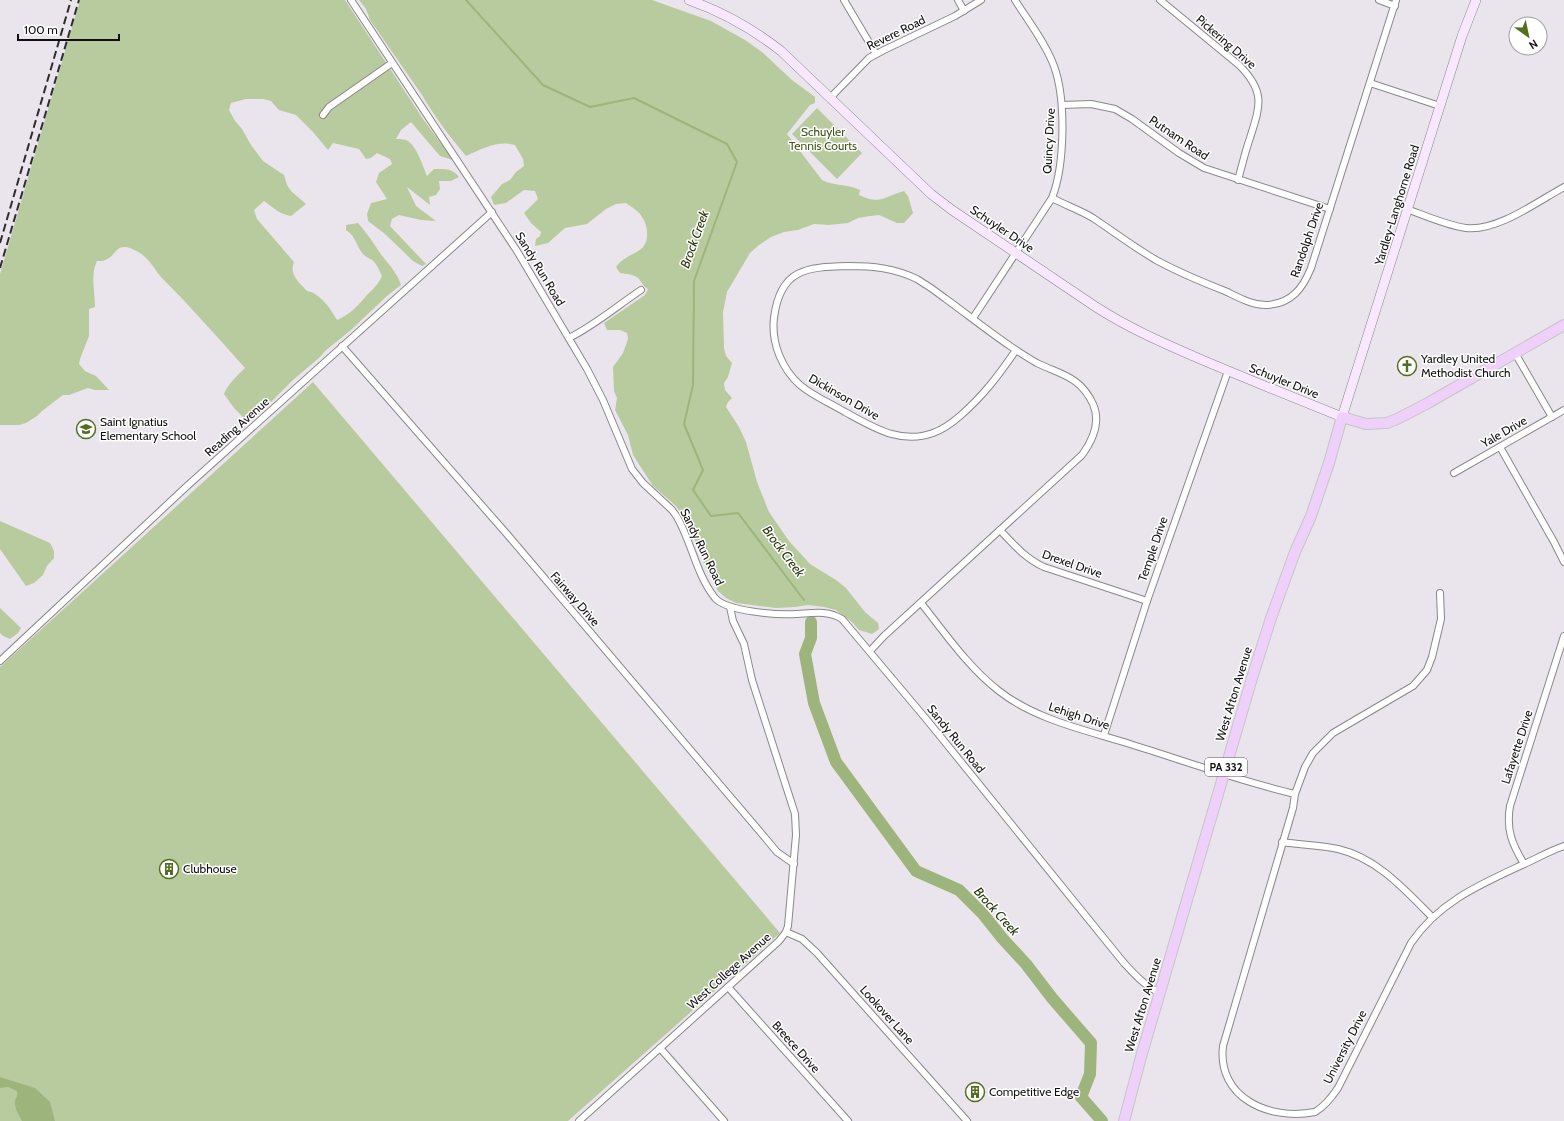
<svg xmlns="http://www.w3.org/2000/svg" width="1564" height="1121" font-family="Cabin,sans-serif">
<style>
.green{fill:#b8cb9e}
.water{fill:#9db47c}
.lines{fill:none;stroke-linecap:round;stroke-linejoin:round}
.stream{stroke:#9db47c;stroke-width:2}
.river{stroke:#9db47c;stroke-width:12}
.street-casing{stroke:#8b868c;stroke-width:8}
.secondary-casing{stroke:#8b868c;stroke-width:10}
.primary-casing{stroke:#c6c5c6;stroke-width:12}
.street{stroke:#fff;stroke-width:6}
.secondary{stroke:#f7e8fd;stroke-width:9}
.primary{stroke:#efd0fa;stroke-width:10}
.rail{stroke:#2f2c2f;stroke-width:2;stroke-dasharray:8 4;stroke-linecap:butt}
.labels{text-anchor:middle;stroke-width:3;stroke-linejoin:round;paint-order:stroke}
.shield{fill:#fff;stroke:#585758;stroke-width:1}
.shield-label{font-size:11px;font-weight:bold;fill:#110f11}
.street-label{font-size:12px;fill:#110f11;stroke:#fff}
.park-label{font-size:12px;fill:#405519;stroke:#fff}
.poi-label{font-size:12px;fill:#110f11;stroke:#fff;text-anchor:start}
.water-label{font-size:13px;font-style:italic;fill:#27360b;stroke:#fff}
</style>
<rect width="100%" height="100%" fill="#eae5ec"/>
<g class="green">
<path d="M80,0H345L423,119L453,160L440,156L411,122L401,130L396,139C399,139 403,139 406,140C416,144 423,166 427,176L434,169C445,169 452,168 459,177L451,181H439L440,189L436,195L429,197L430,205L407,187L416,206L436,221L421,220L399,215L392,219L390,226L426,264L422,266L413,261L385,234L368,221L367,214L371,203L387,199L376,182L379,173L392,164L390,159L377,153L371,158L366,159L359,149L333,143L328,150L313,132L296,115L279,110L271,101L263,99H246L231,103L229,110L235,121L242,129L251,145L263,161L284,175L287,185L291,191L306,204L291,216C281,215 272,207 264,201L254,210L257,219L294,262C289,275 299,282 307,291C320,293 331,309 337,320C350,314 357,307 366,296C373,289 378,285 382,276C379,270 377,264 372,260C369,258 366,257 364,255C356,247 357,237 346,230V225L358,223C366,232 373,242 380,253C388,264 397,272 401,285L387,296L351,330L325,351L320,357L293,380L259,414L251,419H245L234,408L224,394C228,384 237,376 245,368C218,338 191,307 162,278C156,272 152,263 145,257C141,253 132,248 126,247C117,246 115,254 109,258C105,261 101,261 97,261C90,276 95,291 95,307L89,309V336L80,359L79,364L85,371L96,376L109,390H95L88,388L69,395H63L42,411L37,416L26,423L19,425H0V274Z"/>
<path d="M359,0H652L711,21L745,40L762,52L792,80L815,97V103L810,105L787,134L822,180C834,186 848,184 860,190L859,195C881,205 883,197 904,191L908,196L913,213L904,223H897L879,215L870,216L858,218L848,223L829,225L814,224L798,230L784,232L771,237L759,245L750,253L727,292L723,312L724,348L726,356L732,363L728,377L724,383L725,390L732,398L728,402L726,407L739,427L746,442L757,482L769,512L789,541L810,564L836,580L846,588L865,612L878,623L879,629L872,634L859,630L853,623L836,610L824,607L808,605L795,607L776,608L736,603L726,598L718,591L704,564L702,556L685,519L676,506L653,486L633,455L628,435L615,410L617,398L614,391L613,367L623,353L628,339L627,333L620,330H607L604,323L645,295L648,289C643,286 643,284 639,279C634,274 626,274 620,273L616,267C622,258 633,255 641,249C650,242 648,225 642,217C639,211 631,207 626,203L616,204L606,209L587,224L565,228L548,243L535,246L536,239L540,236L541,232L531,223L524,213L538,199L535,191L524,190L506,203L494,205L491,197L502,184L510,180L516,172L524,166L523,159L515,145C497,140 482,149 466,156C450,137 435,117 422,95L370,20L366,9Z"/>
<polygon points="817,108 862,153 837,179 792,134"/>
<polygon points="313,382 780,933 568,1121 0,1121 0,667"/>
<polygon points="0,521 50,543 54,551 54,558 47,566 43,575 34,583 26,586 0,549"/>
<polygon points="0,608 21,628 18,633 10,639 3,636 0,633"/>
</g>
<path class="water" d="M0,1077L35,1088L50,1102L55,1121H22C19,1115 14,1108 15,1101C16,1097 18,1096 17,1091L8,1087L0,1088Z"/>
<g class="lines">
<polyline class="stream" points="466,0 543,85 590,107 634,98 727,144 737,162 694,281 693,385 684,424 703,470 693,490 711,516 738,513 804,600"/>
<polyline class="river" points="811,622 811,638 805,654 814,703 836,762 916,871 959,890 983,914 1002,938 1026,964 1052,998 1091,1043 1090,1074 1081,1097 1102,1121"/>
<g class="street-casing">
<g id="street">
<path d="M351,0L517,251L587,369L603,400L632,469L643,483L672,510L677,517C692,543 696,574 715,598C727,612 779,615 797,614C813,613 828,610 842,619L927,720L1124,963C1135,975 1145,986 1160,993"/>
<polyline points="844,0 876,54"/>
<polyline points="958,0 964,11"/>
<path d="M1160,0L1239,65C1266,92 1260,106 1250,138C1245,152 1242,166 1238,180"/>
<polyline points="1379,0 1395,6"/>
<polyline points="1370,83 1440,106"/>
<polyline points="830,98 869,58 884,50 955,16 981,0"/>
<polyline points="1062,105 1091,104 1115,109 1132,119 1179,153 1204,168 1330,209"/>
<polyline points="323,115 329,107 392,63"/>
<path d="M1052,198C1065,205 1080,210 1093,218C1114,232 1134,247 1156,260C1178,272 1202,282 1225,291C1238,297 1253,306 1268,305C1292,303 1303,288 1311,268L1396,0"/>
<path d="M1407,209C1426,216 1446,225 1466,228C1496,232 1537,202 1564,187"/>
<path d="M973,318L1052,198C1065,165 1066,99 1054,66C1045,42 1028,21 1015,0"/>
<path d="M569,338C595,325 617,306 641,290"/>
<polyline points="342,346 506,533 767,840 777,852 794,864"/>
<polyline points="1515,353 1552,417"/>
<polyline points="1500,447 1554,542 1564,562"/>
<polyline points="1454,473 1564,410"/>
<path d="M1000,530C1014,545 1025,558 1044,567L1147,601"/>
<path d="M921,603C945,633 968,667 999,691C1036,720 1086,730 1130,744C1185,761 1239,781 1295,794L1293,808L1223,1046C1217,1097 1268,1121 1315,1112C1325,1106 1332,1097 1338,1088L1411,943C1439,902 1479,885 1522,865C1536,859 1549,851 1564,846"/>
<path d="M870,651L884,636L1082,455C1093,440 1101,422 1093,404C1080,376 1061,375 1037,363C1028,358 1019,352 1010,346C988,331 968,315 946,299C937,292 927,285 917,279C894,268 873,266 848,266C806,267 780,269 774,318C771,343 782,369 800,385C813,396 830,403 845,412C873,427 900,445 933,433C944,429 952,423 960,416C984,395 998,376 1016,350"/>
<polyline points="0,661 186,487 492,212"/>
<polyline points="1104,735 1147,601 1228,371"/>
<polyline points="1295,794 1305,767 1313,753 1333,733 1413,686 1427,670 1432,657 1441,619 1440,593"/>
<path d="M1282,842C1301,845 1320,845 1338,849C1377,858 1405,890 1432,917"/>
<path d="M1524,864C1512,844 1506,830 1510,806L1564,636"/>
<polyline points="786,932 802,939 817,953 967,1121"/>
<polyline points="728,987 848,1121"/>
<polyline points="660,1048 724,1121"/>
<polyline points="579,1121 779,941 786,932 788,926 796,835 795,814 752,680 744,644 733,621 730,607"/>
</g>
</g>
<g class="secondary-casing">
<path id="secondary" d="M689,0C723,12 753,29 781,51L931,194L952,210L1096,307C1127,327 1159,341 1193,356C1242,377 1292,397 1342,417L1462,36L1476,0"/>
</g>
<g class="primary-casing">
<polyline id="primary" points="1124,1121 1141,1057 1252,678 1271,618 1295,552 1311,516 1329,463 1342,417 1366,424 1387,423 1397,419 1428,403 1564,325"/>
</g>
<use href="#street" class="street"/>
<use href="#secondary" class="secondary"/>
<use href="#primary" class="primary"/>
<g class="rail">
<polyline points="0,243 71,0"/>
<polyline points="0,268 79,0"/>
</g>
</g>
<defs>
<g id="church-ring" transform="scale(1)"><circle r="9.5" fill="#fff" stroke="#536e21" stroke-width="1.5"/><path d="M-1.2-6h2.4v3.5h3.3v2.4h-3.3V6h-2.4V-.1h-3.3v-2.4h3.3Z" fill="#536e21"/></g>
<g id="school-ring" transform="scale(1)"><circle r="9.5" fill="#fff" stroke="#536e21" stroke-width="1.5"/><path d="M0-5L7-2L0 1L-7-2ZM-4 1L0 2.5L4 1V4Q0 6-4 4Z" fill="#536e21"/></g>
<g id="building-ring" transform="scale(1)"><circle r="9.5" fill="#fff" stroke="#536e21" stroke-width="1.5"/><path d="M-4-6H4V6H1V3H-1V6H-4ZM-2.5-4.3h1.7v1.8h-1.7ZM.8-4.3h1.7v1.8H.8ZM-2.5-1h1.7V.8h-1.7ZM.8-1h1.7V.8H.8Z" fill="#536e21"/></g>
</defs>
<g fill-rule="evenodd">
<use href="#church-ring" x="1407" y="366"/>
<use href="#school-ring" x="86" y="429"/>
<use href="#building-ring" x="169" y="869"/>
<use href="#building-ring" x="975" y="1092"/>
</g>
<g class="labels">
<rect class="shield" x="1205" y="758" width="42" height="18" rx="3"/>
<g class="shield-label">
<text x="1226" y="771">PA 332</text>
</g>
<g class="street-label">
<text transform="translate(896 33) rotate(-26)" y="4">Revere Road</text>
<text transform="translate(1226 42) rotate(41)" y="4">Pickering Drive</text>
<text transform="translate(1179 138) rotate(34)" y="4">Putnam Road</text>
<text transform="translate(1049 141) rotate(-87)" y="4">Quincy Drive</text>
<text transform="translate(1397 205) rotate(-73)" y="4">Yardley-Langhorne Road</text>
<text transform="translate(1002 229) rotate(34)" y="4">Schuyler Drive</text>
<text transform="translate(1307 240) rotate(-71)" y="4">Randolph Drive</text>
<text transform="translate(540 269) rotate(59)" y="4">Sandy Run Road</text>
<text transform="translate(1284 381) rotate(22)" y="4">Schuyler Drive</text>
<text transform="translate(844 397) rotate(30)" y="4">Dickinson Drive</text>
<text transform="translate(237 427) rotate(-42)" y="4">Reading Avenue</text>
<text transform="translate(1504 432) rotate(-30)" y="4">Yale Drive</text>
<text transform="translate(702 547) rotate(64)" y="4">Sandy Run Road</text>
<text transform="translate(1153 549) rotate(-71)" y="4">Temple Drive</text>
<text transform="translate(1072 564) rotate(19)" y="4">Drexel Drive</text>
<text transform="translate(575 599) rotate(49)" y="4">Fairway Drive</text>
<text transform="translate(1234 694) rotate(-73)" y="4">West Afton Avenue</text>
<text transform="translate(1079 716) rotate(18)" y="4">Lehigh Drive</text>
<text transform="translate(956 739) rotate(51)" y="4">Sandy Run Road</text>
<text transform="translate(1517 747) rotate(-72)" y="4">Lafayette Drive</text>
<text transform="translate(729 971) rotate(-42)" y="4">West College Avenue</text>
<text transform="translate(1143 1005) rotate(-73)" y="4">West Afton Avenue</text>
<text transform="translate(887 1015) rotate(48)" y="4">Lookover Lane</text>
<text transform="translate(796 1047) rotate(48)" y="4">Breece Drive</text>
<text transform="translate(1345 1047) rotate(-63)" y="4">University Drive</text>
</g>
<g class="park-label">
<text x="823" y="136">Schuyler<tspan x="823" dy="14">Tennis Courts</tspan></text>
</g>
<g class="poi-label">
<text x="1421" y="363">Yardley United<tspan x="1421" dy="14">Methodist Church</tspan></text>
<text x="100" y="426">Saint Ignatius<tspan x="100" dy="14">Elementary School</tspan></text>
<text x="183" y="873">Clubhouse</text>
<text x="989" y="1096">Competitive Edge</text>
</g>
<g class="water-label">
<text transform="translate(694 239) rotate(-70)" y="5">Brock Creek</text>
<text transform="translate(784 551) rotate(53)" y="5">Brock Creek</text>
<text transform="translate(997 911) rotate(48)" y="5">Brock Creek</text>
</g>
</g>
<g transform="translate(1528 36) rotate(147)"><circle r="19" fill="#ffffff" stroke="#a09fa0"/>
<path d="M0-3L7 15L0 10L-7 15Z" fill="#536e21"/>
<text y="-6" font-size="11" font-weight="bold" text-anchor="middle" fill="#110f11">N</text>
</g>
<path d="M18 34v6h101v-6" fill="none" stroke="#110f11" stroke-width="2"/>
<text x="24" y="34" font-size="12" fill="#110f11" stroke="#ffffff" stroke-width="3" paint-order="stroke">100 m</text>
</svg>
